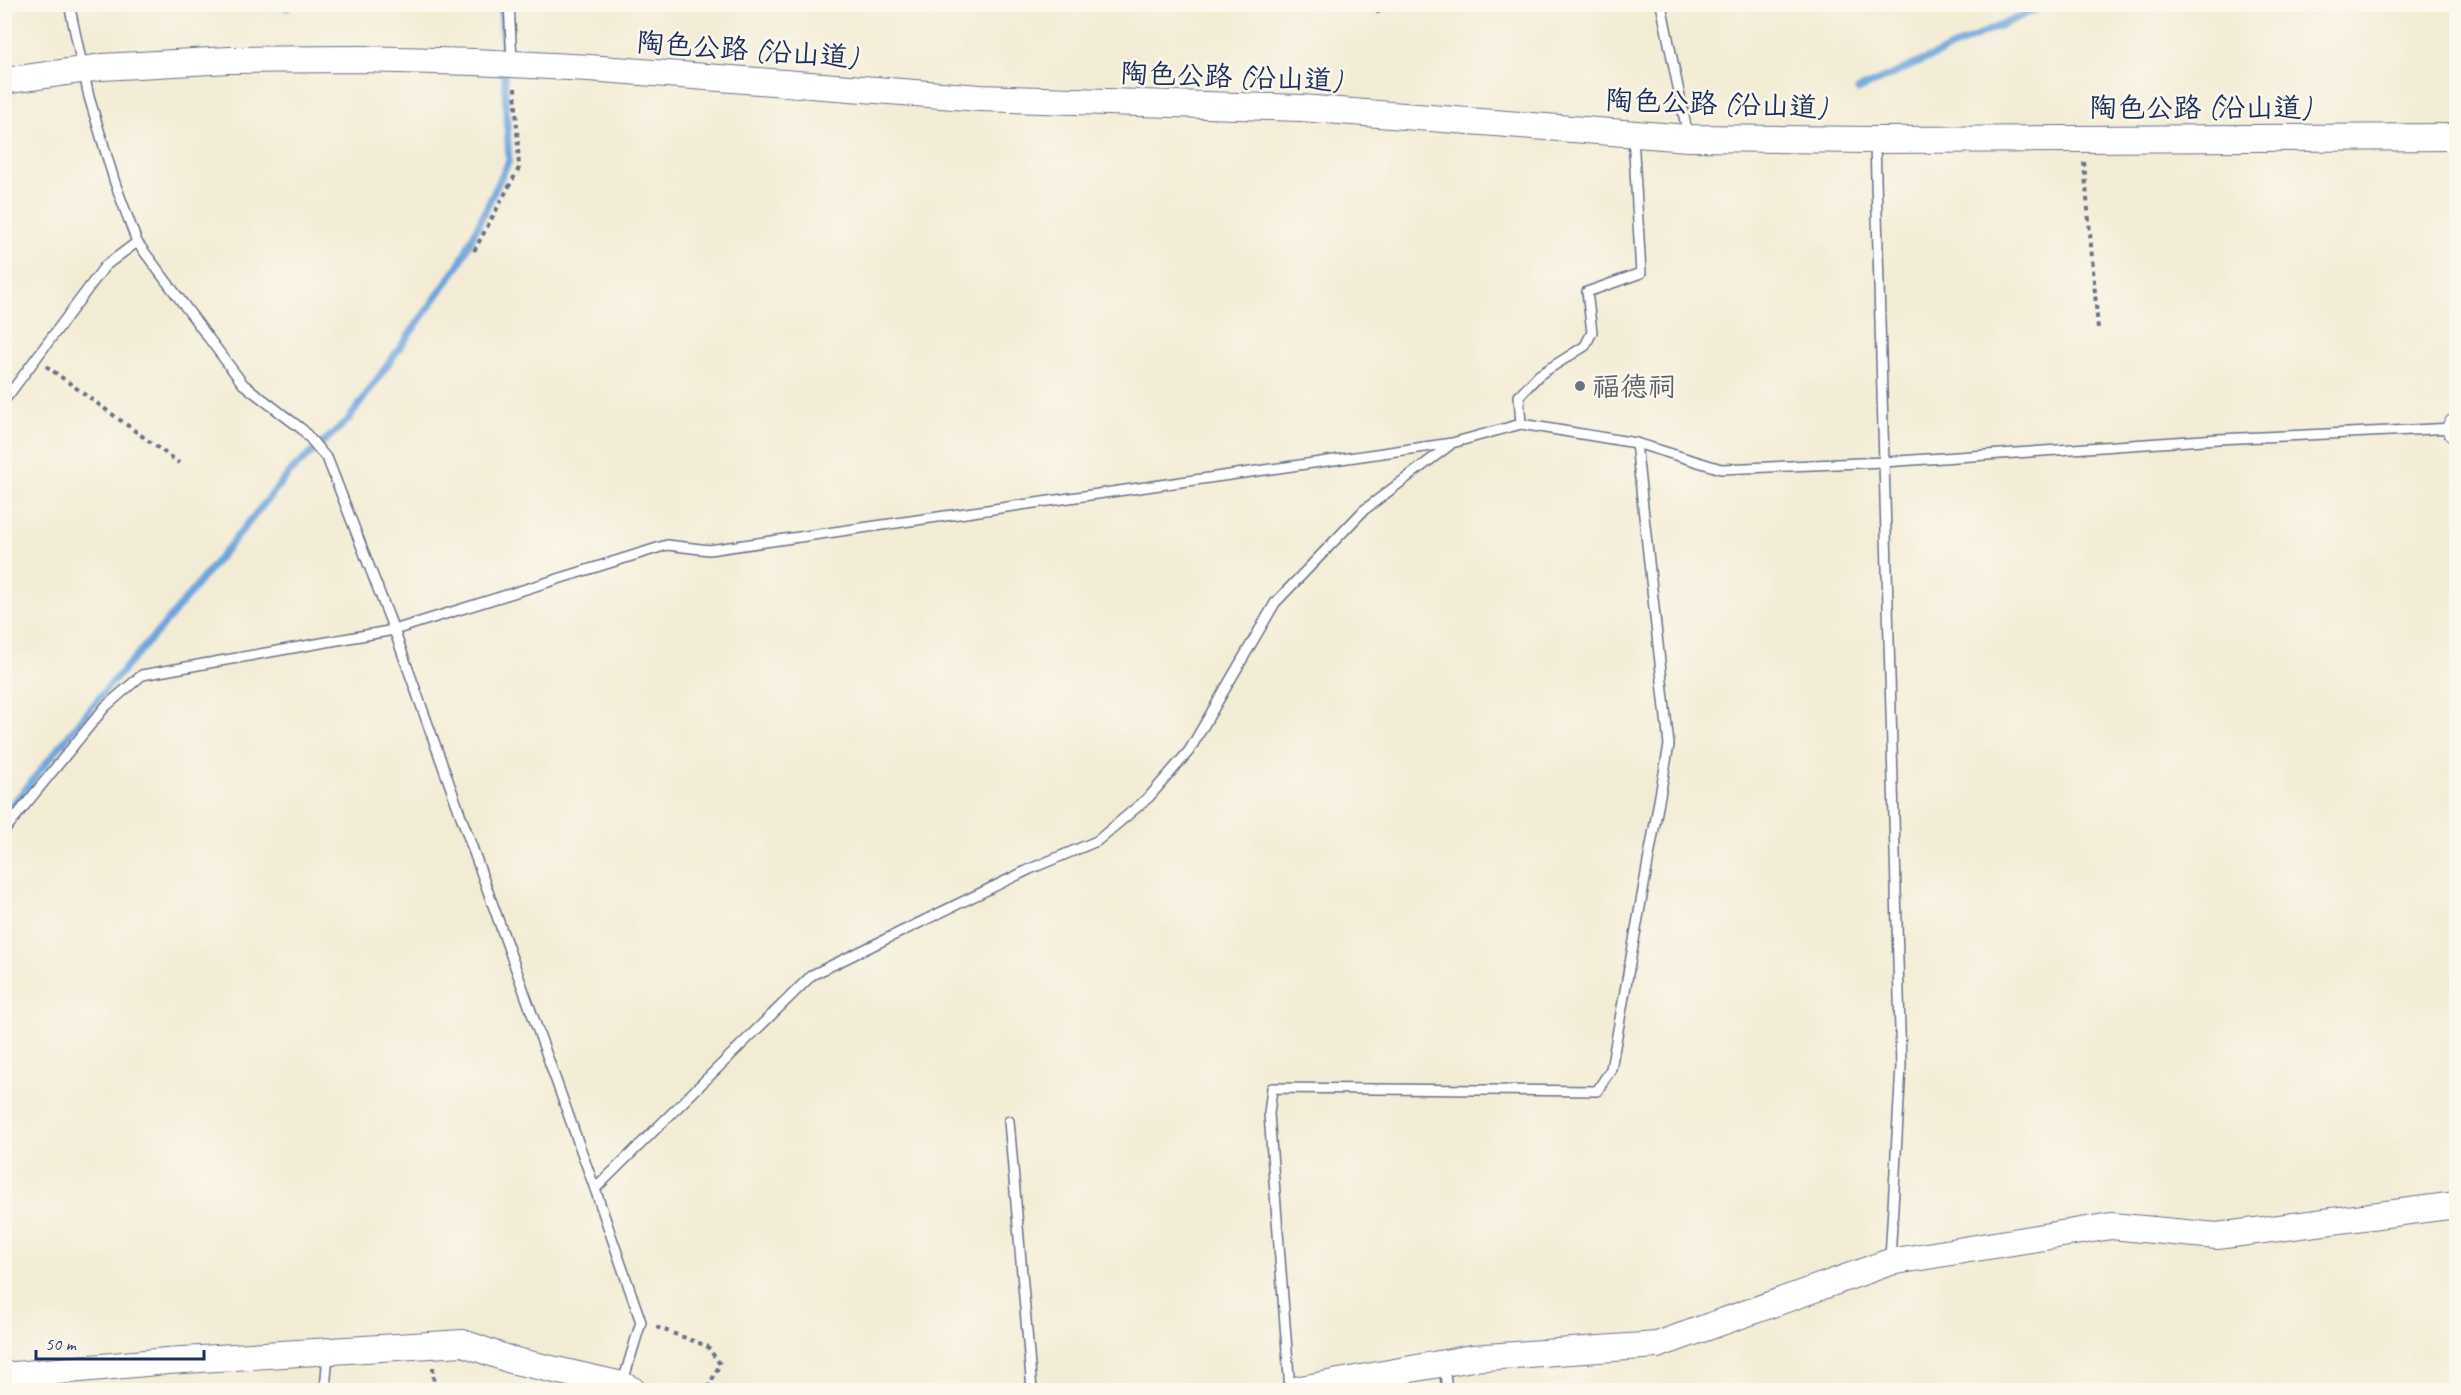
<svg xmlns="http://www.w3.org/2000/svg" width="2461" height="1395" font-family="Caveat,'LXGW WenKai TC',sans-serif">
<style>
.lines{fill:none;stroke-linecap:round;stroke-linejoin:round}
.stream{stroke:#6ea5dc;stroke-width:7}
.lane-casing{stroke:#677188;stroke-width:12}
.secondary-casing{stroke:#677188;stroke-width:28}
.path{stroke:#677188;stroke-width:4;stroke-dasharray:4.5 4.5;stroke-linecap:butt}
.lane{stroke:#fff;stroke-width:9}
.secondary{stroke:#fff;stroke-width:26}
.worship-dot{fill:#6b7280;stroke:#fbf7ec;stroke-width:2}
.labels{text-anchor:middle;stroke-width:5;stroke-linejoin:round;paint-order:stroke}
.street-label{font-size:28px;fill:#1b2f5e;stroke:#fbf7ec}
.worship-label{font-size:28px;fill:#5b616d;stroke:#fbf7ec;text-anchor:start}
</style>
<rect width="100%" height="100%" fill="#fbf7ec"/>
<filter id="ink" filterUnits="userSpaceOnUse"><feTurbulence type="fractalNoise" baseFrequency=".0167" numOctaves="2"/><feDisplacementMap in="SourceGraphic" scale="12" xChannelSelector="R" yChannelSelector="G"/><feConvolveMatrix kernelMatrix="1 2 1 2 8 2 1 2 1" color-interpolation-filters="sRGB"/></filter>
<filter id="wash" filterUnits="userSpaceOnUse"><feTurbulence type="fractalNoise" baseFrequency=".008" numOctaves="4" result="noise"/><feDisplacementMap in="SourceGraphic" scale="24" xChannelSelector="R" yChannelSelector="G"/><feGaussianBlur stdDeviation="1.35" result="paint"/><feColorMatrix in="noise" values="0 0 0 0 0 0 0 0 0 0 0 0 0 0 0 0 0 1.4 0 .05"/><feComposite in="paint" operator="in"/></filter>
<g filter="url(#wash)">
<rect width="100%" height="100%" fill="#f3ecd5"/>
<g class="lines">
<g class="stream">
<polyline points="501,4 504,59"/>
<polyline points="287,8 289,4"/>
<polyline points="1858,90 2048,4"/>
<polyline points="4,815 109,686 169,619 291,471 348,420 459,265 509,161 504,70"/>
</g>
</g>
</g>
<g filter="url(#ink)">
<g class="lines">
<g class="lane-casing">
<g id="lane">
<polyline points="69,4 89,97 115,183 137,242 243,384 303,430 328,460 394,630 595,1189 641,1322 622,1385"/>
<polyline points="509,4 512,61"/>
<polyline points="1661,4 1688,136"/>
<polyline points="1875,143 1901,1066 1890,1259"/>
<polyline points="4,401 105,266 137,242"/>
<polyline points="1521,424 1519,396 1539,375 1585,346 1592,332 1587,292 1641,273 1633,136"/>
<polyline points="4,831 105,707 142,675 394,630 667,545 709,550 1452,443 1521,424 1636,443 1721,469 1884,462 2218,439 2454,428"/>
<polyline points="1009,1121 1032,1390"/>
<polyline points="595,1189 812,975 1030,869 1097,841 1149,797 1189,751 1275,603 1364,510 1450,445"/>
<polyline points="1444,1366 1447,1390"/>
<polyline points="325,1390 328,1353"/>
<polyline points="1290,1390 1269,1114 1272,1088 1597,1091 1611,1069 1669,745 1636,443"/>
</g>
</g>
<g class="secondary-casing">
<g id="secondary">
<polyline points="4,81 102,67 229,60 359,59 475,62 589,68 980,98 1301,108 1688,138 1875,140 2456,137"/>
<polyline points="2456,427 2456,430"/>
<polyline points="4,1376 167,1361 463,1343 511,1360 622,1385 632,1390"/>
<polyline points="1295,1390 1472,1358 1657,1345 1890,1262 2111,1226 2217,1236 2456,1205"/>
</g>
</g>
<g class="path">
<polyline points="1377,4 1378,14"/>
<polyline points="4,8 14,4"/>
<polyline points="2084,162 2098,329"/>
<polyline points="474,251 519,168 515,88"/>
<polyline points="46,366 179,463"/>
<polyline points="656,1327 707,1346 720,1364 707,1390"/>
<polyline points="433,1367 434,1390"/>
</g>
<use href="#lane" class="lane"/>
<use href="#secondary" class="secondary"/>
</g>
</g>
<circle class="worship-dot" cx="1580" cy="386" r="6"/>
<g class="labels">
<g class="street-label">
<text transform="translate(747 49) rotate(4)" y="10">陶色公路 (沿山道)</text>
<text transform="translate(1231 76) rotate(2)" y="10">陶色公路 (沿山道)</text>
<text transform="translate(1716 103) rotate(2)" y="10">陶色公路 (沿山道)</text>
<text x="2200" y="117">陶色公路 (沿山道)</text>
</g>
<g class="worship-label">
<text x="1592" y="396">福德祠</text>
</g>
</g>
<rect width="2461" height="1395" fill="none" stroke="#fbf7ec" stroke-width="24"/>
<path d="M36 1350v9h168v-9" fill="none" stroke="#1b2f5e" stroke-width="3"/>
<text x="45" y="1350" font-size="18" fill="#1b2f5e" stroke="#fbf7ec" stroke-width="4.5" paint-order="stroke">50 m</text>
</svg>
